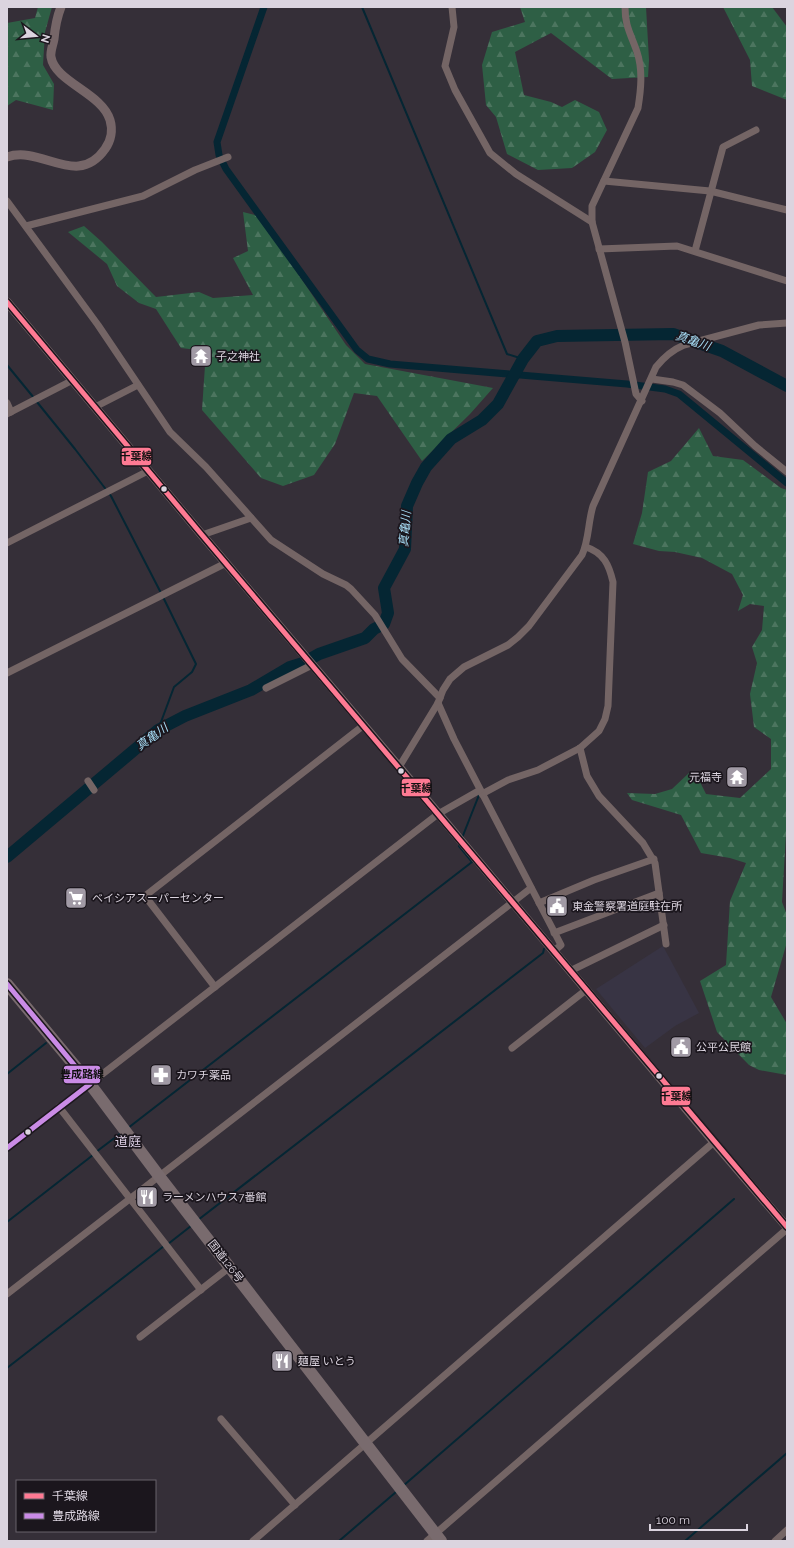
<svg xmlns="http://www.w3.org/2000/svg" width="794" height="1548" font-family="Raleway,'Noto Sans JP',sans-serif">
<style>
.education{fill:#383444}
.forest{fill:url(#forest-firs)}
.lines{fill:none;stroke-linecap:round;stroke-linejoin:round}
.stream{stroke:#052633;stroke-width:2}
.canal{stroke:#052633;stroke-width:7}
.river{stroke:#052633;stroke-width:12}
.street{stroke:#746565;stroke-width:7}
.secondary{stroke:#766668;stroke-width:9}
.highway{stroke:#796b6e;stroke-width:12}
.bus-1-casing{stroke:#1b161d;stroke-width:8}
.bus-2-casing{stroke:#1b161d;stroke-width:8}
.bus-1{stroke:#fe7a93;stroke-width:5}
.bus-2{stroke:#ca8be6;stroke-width:5}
.bus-dot{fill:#dbd4df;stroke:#1b161d;stroke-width:1.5}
.labels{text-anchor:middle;stroke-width:3.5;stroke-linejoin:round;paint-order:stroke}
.poi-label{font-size:11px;fill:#dbd4df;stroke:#1b161d;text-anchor:start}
.street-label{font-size:11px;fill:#dbd4df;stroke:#1b161d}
.water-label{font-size:12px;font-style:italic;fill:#a7ddf6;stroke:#1b161d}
.quarter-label{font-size:13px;fill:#dbcee3;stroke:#1b161d}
.line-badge{stroke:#1b161d;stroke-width:1.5}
.pale-badge-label{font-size:11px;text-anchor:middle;font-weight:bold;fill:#111}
</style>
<defs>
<pattern id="forest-firs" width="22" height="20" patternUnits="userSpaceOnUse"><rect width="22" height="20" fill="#2e5f45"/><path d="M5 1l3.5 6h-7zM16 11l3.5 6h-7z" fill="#4c755f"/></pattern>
</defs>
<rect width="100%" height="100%" fill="#352f38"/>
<polygon class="education" points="663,946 699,1013 675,1026 645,1048 596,989"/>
<g class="forest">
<polygon points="38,7 52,7 45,32 43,65 54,84 53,110 16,100 7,106 7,23 35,18"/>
<polygon points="520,7 646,7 649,60 648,77 612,79 551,33 515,52 524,95 551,102 562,107 575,100 599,112 607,130 595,152 572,168 538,170 507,154 496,117 486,105 482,65 492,32 525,22"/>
<polygon points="723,7 772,7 787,27 787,100 752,86 750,60"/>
<polygon points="243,212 259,216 346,345 365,364 493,388 470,414 422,461 377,396 354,393 335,444 314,475 283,486 261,478 202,410 206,351 181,348 156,309 139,303 117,286 107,264 68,232 84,226 102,242 156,297 199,292 213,298 253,295 233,258 248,251"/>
<polygon points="699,428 713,456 743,460 781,488 787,490 787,817 782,902 787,915 787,942 771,997 787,1024 787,1075 759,1070 749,1065 717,1032 700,981 726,965 730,901 746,863 730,858 701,853 681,815 632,800 627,793 655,794 672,789 690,772 697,776 706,794 740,798 771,769 771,739 754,727 750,694 757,663 752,647 762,630 764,606 750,604 738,611 743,595 732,574 702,558 675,552 659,551 633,544 642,513 648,472 671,461"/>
</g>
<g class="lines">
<g class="stream">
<polyline points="362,7 507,354 523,359"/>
<polyline points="7,365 34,398"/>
<polyline points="37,402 75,449 111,496 161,593"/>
<polyline points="158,730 174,687 192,672 196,664 163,597"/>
<polyline points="462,838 479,795"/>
<polyline points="7,1074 46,1043"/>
<polyline points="128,1128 472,862 459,846 460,843"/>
<polyline points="96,1152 121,1133"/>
<polyline points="198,1220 543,953 544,949"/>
<polyline points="7,1222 93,1155"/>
<polyline points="168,1244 191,1226"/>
<polyline points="7,1368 164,1246"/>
<polyline points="403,1486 734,1199"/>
<polyline points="339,1541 396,1492"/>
<polyline points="685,1541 787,1453"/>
</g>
<polyline class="canal" points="264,7 217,142 219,155 226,169 357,350 368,359 390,364 627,384 665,389 679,394 787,483"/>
<polyline class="river" points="7,857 158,730 185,716 251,690 290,667 303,663 319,654 365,638 374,629 384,624 388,613 384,588 405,549 407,506 417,483 426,467 451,439 482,420 498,404 523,359 537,341 557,336 673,334 722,351 787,386"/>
<g class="street">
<polyline points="452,7 454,27 445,66 455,90 490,153 516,174 592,222"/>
<path d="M625,7C625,27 631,34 637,52C643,70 641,89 638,108L592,206V222L625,342L636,394L642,401"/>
<polyline points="604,181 710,191 787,210"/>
<polyline points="7,201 98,325 170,432 206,467 271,540 323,574 346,585 351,589 375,615 402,659 440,698"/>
<polyline points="26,226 143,196 195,170 228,157"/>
<polyline points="599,249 677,246 787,281"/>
<polyline points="695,251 723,147 756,130"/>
<polyline points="652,379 673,382 683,385 720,413 755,446 787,472"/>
<polyline points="7,403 11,412"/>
<polyline points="95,407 138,385"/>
<polyline points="7,414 73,380"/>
<polyline points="202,535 251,518"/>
<polyline points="7,543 148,471"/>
<polyline points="7,673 226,563"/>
<polyline points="266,688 312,665"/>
<polyline points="438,703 454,739 561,945 554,951"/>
<polyline points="580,748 587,776 599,796 643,843 655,863 666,944"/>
<path d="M399,767L438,703L443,690L450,679L464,667L508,645L518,637L529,626L582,555C589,540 588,522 593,506L656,367C664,357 672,350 684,345L759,325L787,323"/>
<polyline points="88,781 94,790"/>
<path d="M482,794L508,780L538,770L580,748L599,731L605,719L608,706L613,582C609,565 604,553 586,547"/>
<polyline points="539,903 594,880 654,859"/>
<polyline points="554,933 659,893"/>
<polyline points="570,971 664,925"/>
<polyline points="215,987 145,896 364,725"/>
<polyline points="512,1048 586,990"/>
<polyline points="59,1107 201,1290"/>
<polyline points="7,1148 438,814 480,790"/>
<polyline points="7,1294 531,888"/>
<polyline points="140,1337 230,1267"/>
<polyline points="221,1419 295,1505"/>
<polyline points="253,1541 714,1142"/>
<polyline points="427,1541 787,1229"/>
<polyline points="775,1541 787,1530"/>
</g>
<g class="secondary">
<path d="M7,157C42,145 77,189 105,149C111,141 113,130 110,120C102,93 55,82 51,57C50,52 53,45 54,39C55,28 57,17 61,7"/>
<polyline points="7,302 202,535 399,767 714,1142 787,1227"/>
</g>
<polyline class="highway" points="7,984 90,1084 159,1176 441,1541"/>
<g class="bus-1-casing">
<polyline id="bus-1" points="7,302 202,535 787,1227"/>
</g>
<g class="bus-2-casing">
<polyline id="bus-2" points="7,984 90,1084 7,1148"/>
</g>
<use href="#bus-1" class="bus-1"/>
<use href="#bus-2" class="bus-2"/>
</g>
<defs>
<g id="temple-square" transform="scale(1.15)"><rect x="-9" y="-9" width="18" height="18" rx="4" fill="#a19aa5" stroke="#1b161d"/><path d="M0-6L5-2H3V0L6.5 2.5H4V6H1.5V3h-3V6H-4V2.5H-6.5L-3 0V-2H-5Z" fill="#fff"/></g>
<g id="supermarket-square" transform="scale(1.15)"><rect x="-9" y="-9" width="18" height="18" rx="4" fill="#a19aa5" stroke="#1b161d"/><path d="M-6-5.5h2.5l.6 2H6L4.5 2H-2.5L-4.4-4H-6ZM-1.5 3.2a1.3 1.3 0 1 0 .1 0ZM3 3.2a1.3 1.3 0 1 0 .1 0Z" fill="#fff"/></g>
<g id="civic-square" transform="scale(1.15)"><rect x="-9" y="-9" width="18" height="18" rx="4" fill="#a19aa5" stroke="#1b161d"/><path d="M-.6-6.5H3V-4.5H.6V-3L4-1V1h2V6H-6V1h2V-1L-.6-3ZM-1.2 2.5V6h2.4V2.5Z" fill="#fff"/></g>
<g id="pharmacy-square" transform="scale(1.15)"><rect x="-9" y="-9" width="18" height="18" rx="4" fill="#a19aa5" stroke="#1b161d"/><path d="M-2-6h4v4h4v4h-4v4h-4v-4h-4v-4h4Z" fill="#fff"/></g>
<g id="restaurant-square" transform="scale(1.15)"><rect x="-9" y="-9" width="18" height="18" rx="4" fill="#a19aa5" stroke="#1b161d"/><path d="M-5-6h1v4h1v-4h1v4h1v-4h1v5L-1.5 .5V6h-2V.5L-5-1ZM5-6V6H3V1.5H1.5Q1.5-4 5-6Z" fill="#fff"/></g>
</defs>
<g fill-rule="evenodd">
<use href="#temple-square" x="201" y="356"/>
<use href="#temple-square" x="737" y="777"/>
<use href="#supermarket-square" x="76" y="898"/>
<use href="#civic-square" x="557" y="906"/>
<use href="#civic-square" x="681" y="1047"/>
<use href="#pharmacy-square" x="161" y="1075"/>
<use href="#restaurant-square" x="147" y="1197"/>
<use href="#restaurant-square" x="282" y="1361"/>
</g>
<g class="bus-dot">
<circle cx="164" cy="489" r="3.5"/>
<circle cx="401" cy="771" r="3.5"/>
<circle cx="659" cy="1076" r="3.5"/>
<circle cx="28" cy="1132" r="3.5"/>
</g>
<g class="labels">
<g class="poi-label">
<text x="216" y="360">子之神社</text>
<text x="722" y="781" text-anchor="end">元福寺</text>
<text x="92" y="902">ベイシアスーパーセンター</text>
<text x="572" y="910">東金警察署道庭駐在所</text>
<text x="696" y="1051">公平公民館</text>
<text x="176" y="1079">カワチ薬品</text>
<text x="162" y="1201">ラーメンハウス7番館</text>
<text x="298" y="1365">麺屋 いとう</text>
</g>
<g class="street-label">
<text transform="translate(226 1261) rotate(52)" y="4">国道126号</text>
</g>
<g class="water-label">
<text transform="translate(693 341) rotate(19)" y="4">真亀川</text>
<text transform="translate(405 529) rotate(-85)" y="4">真亀川</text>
<text transform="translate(152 737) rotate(-36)" y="4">真亀川</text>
</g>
<g class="quarter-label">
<text x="128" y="1146">道庭</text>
</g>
</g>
<g class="line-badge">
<rect x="121" y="447" width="31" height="19" rx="4" fill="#fe7a93"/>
<rect x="401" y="778" width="30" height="19" rx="4" fill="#fe7a93"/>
<rect x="63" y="1065" width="38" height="19" rx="4" fill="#ca8be6"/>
<rect x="661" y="1086" width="30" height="20" rx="4" fill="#fe7a93"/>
</g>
<g class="pale-badge-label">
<text x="136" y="460">千葉線</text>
<text x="416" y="792">千葉線</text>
<text x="82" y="1078">豊成路線</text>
<text x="676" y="1100">千葉線</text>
</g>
<rect width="794" height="1548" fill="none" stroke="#dbd4df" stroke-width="16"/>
<rect x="16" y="1480" width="140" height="52" fill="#1b161d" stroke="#68626b"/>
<rect x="24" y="1493" width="20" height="6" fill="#fe7a93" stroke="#68626b"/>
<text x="52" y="1500" font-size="12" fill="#dbd4df">千葉線</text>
<rect x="24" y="1513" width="20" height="6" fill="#ca8be6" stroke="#68626b"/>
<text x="52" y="1520" font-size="12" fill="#dbd4df">豊成路線</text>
<g transform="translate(36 36) rotate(106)" stroke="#1b161d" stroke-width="3" paint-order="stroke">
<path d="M0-3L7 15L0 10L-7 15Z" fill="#dbd4df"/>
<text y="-6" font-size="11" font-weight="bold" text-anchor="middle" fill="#dbd4df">N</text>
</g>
<path d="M650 1524v6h97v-6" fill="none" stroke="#dbd4df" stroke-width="2"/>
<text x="656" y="1524" font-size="12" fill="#dbd4df" stroke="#1b161d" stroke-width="3" paint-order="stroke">100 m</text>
</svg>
